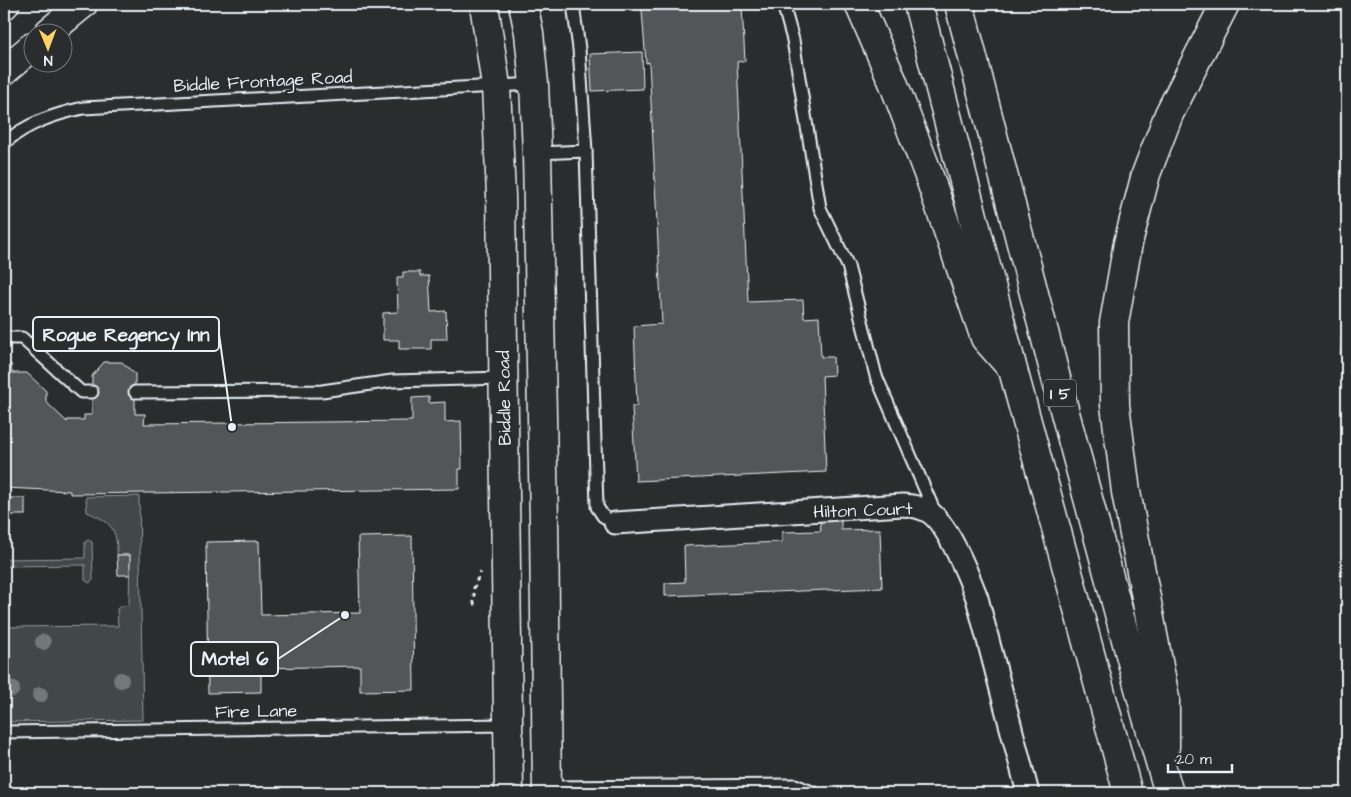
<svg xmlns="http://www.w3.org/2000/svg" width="1351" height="797" font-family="'Architects Daughter',sans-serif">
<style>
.green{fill:#424648;stroke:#959ca0}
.building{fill:#535759;stroke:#e8f1f8}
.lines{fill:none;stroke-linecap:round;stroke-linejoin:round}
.service-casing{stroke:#e8f1f8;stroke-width:15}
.minor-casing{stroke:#e8f1f8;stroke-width:25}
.secondary-casing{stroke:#e8f1f8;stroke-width:31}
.trunk-casing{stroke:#e8f1f8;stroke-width:31}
.motorway-casing{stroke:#e8f1f8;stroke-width:31}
.path{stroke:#e8f1f8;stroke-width:3;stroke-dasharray:4 4;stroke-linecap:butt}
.service{stroke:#2a2d2e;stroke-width:11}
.minor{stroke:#2a2d2e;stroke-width:21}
.secondary{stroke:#2a2d2e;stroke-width:28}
.trunk{stroke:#2a2d2e;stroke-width:28}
.motorway{stroke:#2a2d2e;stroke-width:28}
.tree{fill:#73787b}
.labels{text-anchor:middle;stroke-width:4.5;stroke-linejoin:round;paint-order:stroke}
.shield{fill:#2a2d2e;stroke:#afb6bb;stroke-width:1}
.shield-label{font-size:16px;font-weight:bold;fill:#e8f1f8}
.street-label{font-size:18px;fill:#e8f1f8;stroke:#2a2d2e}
.leader{fill:none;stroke:#e8f1f8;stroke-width:2}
.callout-dot{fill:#e8f1f8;stroke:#2a2d2e;stroke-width:2}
.callout{fill:#2a2d2e;stroke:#e8f1f8;stroke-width:2}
.callout-label{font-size:19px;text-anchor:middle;font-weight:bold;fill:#e8f1f8}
</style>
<rect width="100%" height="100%" fill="#2a2d2e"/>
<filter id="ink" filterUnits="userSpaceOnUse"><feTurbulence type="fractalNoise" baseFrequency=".02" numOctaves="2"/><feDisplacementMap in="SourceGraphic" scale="10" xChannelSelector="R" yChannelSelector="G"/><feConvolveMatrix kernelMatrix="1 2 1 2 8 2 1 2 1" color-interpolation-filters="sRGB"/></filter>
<g filter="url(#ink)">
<g class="green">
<polygon points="1347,258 1347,371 1340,354"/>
<path d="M139,496L143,720L4,722V627L118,626L117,609L121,606L129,605L130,555H117C117,529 112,522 87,512L86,497Z"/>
<polygon points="88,540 92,542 93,580 89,583 85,580 85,565 6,566 5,559 85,558 85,542"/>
</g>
<g class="building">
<polygon points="648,4 740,4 742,6 745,61 737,62 748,302 803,300 804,318 819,317 821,357 833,357 834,375 822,376 826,472 636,481 632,406 637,406 634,326 662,324 649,62 646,63 642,11"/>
<polygon points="642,52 643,89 592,91 590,54"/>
<polygon points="403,272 420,272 420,276 429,276 431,312 446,311 447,339 431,339 431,349 399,349 399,340 383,340 383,313 398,312 397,277 403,277"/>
<polygon points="104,362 122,362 135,374 135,414 145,414 144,424 412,421 412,398 429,397 429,403 445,402 445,422 461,421 462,469 459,469 459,489 70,494 70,491 4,488 4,364 11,364 12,373 27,373 46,391 46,402 67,422 67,420 84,420 84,415 92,415 92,376"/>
<rect x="5" y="498" width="20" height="17"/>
<polygon points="841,520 841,530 880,529 882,588 665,596 665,583 685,582 684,546 782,542 782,532 821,531 820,521"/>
<polygon points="412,536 414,690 360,691 360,666 261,668 261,692 208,693 206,542 259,541 261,615 360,613 358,537"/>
<polygon points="117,555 130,555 130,575 118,575"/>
</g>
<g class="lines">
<g class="service-casing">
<g id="service">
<polyline points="573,4 579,49 586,151"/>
<polyline points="783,4 793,40 820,208 848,266 876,376 936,515"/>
<path d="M4,143C28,123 52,115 83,108L534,84"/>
<polyline points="537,153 586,151 597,507 603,516 615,523"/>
<polyline points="4,338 22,338 81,392 92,392"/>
<polyline points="135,392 322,391 392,381 504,378"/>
<polyline points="4,732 508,725"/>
<polyline points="547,787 795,785 814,793"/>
</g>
</g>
<g class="minor-casing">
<path id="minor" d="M615,523L903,505C913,506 921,507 929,512C947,523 969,577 977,598L1028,793"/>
</g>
<g class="secondary-casing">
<g id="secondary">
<polyline points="484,4 496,86 501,196 509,793"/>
<polyline points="523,4 529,33 534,84 537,153 544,522 547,793"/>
</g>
</g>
<g class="trunk-casing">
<g id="trunk">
<polyline points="4,5 5,4"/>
<polyline points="49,32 83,4"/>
<polyline points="4,71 32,47"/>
</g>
</g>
<g class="motorway-casing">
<g id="motorway">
<polyline points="859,4 893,82 929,176 985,338 1007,363"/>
<polyline points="918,4 1013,370 1128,793"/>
<polyline points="959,4 1064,409 1146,714 1169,793"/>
<polyline points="1165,747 1165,698 1126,492 1115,405 1114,323 1128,243 1146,174 1169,114 1225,4"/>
</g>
</g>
<polyline class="path" points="473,604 474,604 474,588 480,572"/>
<use href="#service" class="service"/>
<use href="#minor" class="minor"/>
<use href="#secondary" class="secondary"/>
<use href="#trunk" class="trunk"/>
<use href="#motorway" class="motorway"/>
</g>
<g class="tree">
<circle cx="43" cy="642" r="8"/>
<circle cx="121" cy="680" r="8"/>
<circle cx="12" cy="689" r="8"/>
<circle cx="40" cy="695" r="8"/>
</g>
</g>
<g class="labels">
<rect class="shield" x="1044" y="379.5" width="32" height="27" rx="4"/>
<g class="shield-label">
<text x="1060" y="399">I 5</text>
</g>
<g class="street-label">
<text transform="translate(263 81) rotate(-3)" y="6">Biddle Frontage Road</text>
<text transform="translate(504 398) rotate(-91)" y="6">Biddle Road</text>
<text transform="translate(863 510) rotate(-2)" y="6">Hilton Court</text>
<text transform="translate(256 711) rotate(-1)" y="6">Fire Lane</text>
</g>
</g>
<path class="leader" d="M232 427L219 334M345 615L278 659"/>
<g class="callout-dot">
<circle cx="232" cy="427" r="5"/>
<circle cx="345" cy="615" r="5"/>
</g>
<g class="callout">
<rect x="33" y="317" width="186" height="34" rx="5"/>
<rect x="191" y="642" width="87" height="34" rx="5"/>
</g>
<g class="callout-label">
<text x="126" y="341">Rogue Regency Inn</text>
<text x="235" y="665">Motel 6</text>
</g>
<rect width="1351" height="797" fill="none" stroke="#2a2d2e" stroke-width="20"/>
<rect x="10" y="10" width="1331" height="777" fill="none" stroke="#e8f1f8" stroke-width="2" filter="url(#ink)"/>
<g transform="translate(48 48) rotate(179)"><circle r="24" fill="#2a2d2e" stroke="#767b7f"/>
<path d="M0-4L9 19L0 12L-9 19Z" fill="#ffd166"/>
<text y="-8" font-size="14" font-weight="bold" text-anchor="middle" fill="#e8f1f8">N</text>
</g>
<path d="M1168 764v8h64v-8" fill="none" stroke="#e8f1f8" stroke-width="2.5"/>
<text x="1176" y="764" font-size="15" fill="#e8f1f8" stroke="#2a2d2e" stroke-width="4" paint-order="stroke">20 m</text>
</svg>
